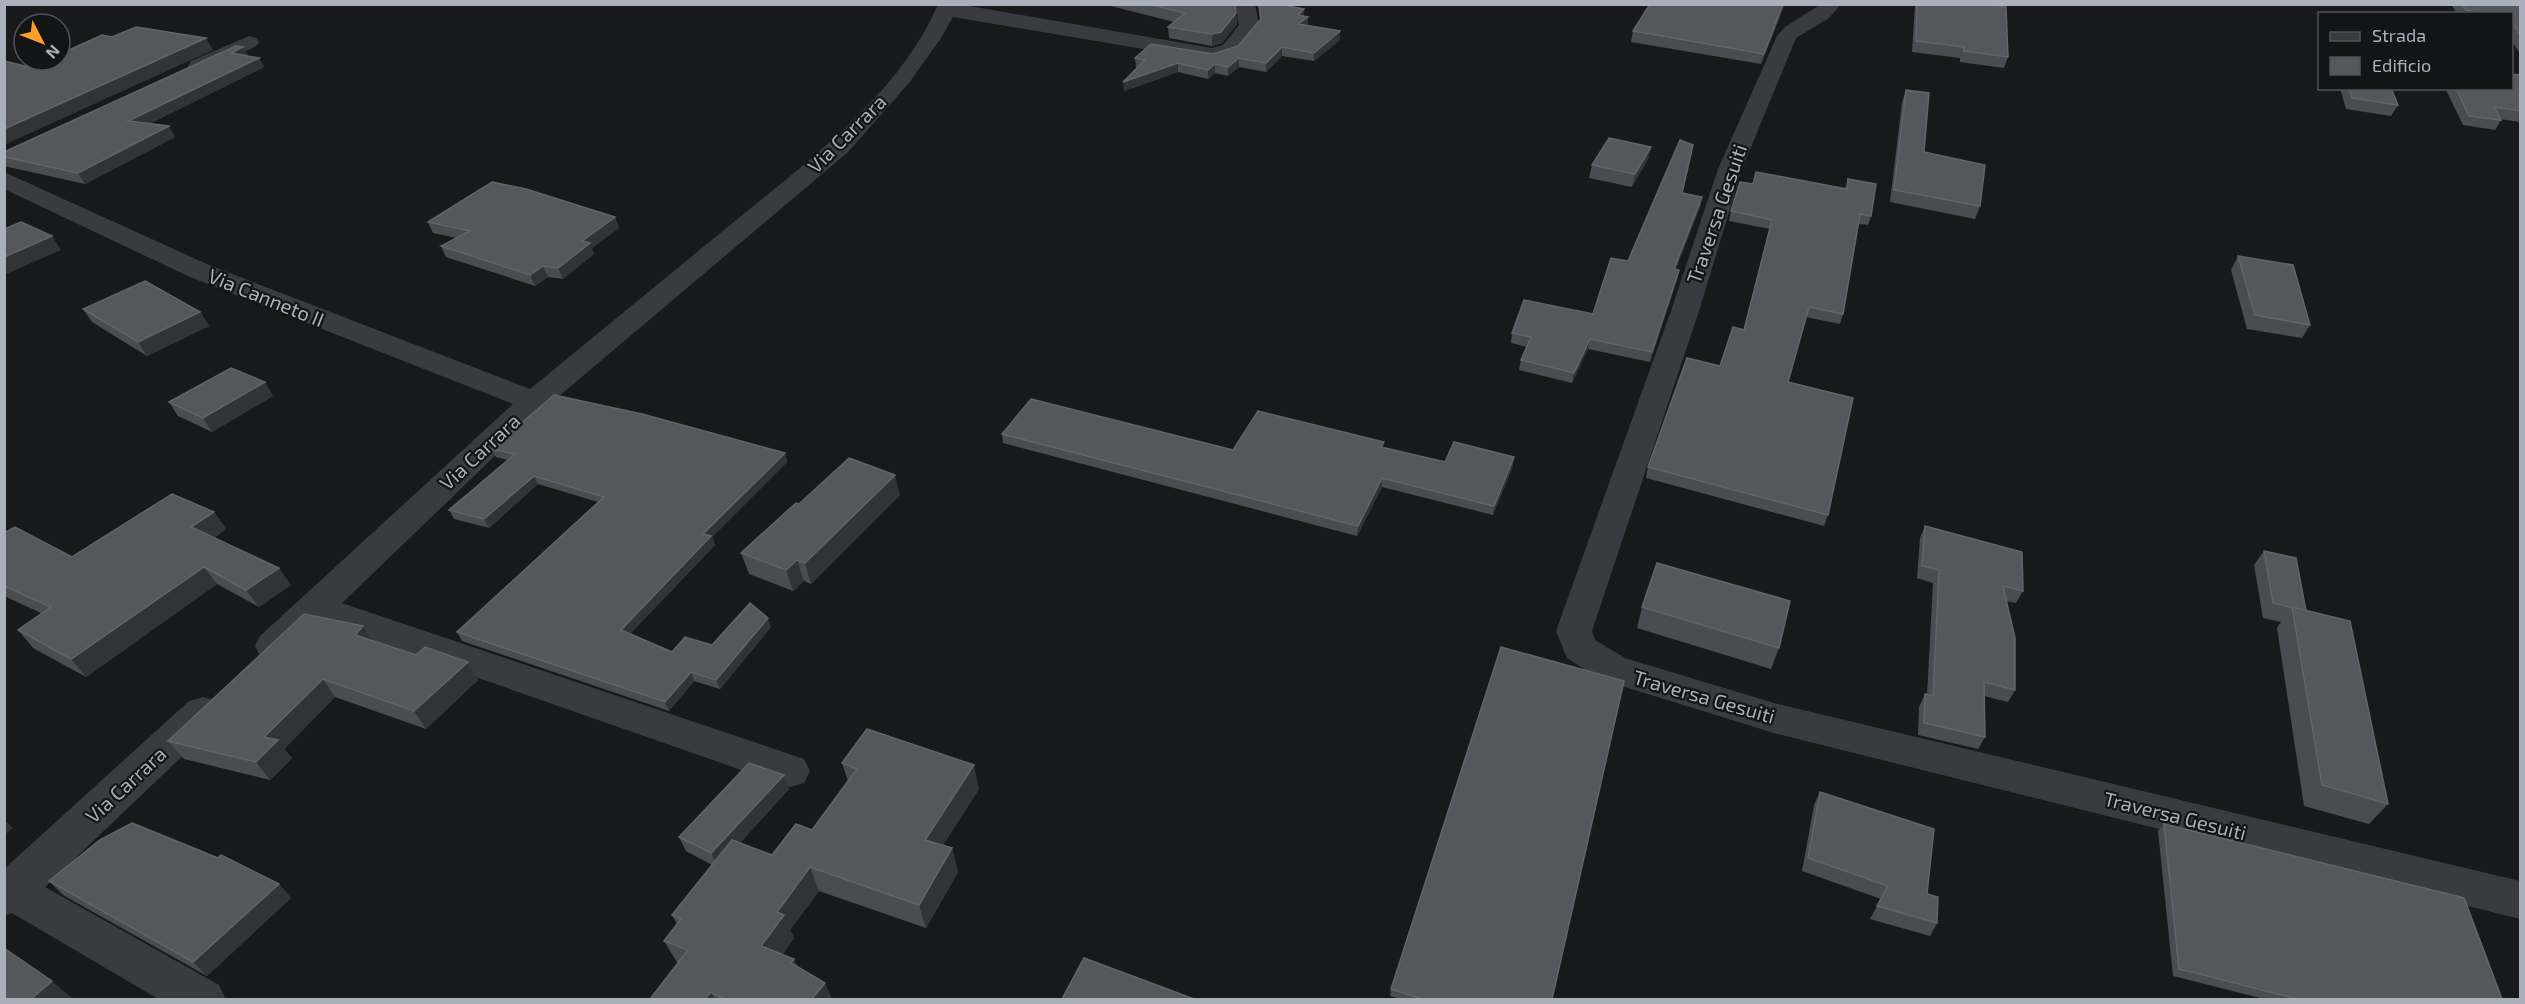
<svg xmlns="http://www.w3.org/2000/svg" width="2525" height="1004" font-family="'Exo 2',sans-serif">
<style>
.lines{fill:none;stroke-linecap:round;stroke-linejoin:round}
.minor{fill:#393b40;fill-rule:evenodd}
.wall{fill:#494c50}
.shaded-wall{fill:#313336}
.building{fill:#54575c;stroke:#61656b;stroke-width:1.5}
.labels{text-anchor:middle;stroke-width:4.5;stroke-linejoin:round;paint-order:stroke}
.street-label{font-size:20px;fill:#aab1bc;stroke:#131416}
</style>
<rect width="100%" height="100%" fill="#18191b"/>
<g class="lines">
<g class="minor">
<path d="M938,4H958L1212,48L1223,45L1239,25L1235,4H1255L1259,26L1237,53L1214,61L953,17L941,38L909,83L848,152L545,408L342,603L804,759L810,771L804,783L790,787L321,623C302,641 288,664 260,656L255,646L260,636L513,404L190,277L4,189V172L209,265L530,389C595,336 659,283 724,230C798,169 900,96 938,4Z"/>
<polygon points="1821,4 1841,4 1829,18 1796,38 1742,169 1700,308 1592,631 1595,640 1625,658 1774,703 2520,881 2520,919 1774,733 1599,679 1567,658 1556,631 1672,308 1718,169 1777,36 1785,27"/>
<polygon points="249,36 256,38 259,42 256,46 207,71 191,71 188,66 191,61"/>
<polygon points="203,697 217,701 222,712 217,723 45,887 219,985 226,1000 160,1000 12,913 4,916 4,869 189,701"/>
</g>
</g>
<g class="wall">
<polygon points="1103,4 1235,4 1237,24 1222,43 1212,46 1169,38 1168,27 1174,22"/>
<polygon points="1258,4 1278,4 1304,9 1303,16 1308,17 1308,25 1340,31 1340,40 1314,61 1282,56 1266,72 1239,67 1228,76 1215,73 1208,79 1178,72 1124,91 1138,67 1136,67 1135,58 1213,54 1238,46 1260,20"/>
<polygon points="1650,4 1785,4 1761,64 1631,42 1633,31"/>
<polygon points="1915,4 1985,4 2008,57 2004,68 1960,62 1960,58 1912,52"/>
<polygon points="2451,4 2520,4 2520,54 2511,39 2511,14 2457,14"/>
<polygon points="243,47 248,56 259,58 264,67 149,124 175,137 85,184 4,166 4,152"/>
<polygon points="2520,75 2520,122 2500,119 2501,120 2495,130 2463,125 2445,88 2511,88"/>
<polygon points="2340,88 2391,88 2398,105 2391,116 2346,109"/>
<polygon points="1906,90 1924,152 1980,206 1975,219 1890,202 1902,102"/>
<polygon points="1651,147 1648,159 1632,187 1589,178 1592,165"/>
<polygon points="1848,179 1871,216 1868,225 1859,224 1843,314 1840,324 1806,317 1788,382 1828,515 1824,526 1646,478 1648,467 1720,366 1744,330 1770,229 1729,221 1731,211 1845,189"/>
<polygon points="1682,193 1702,197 1700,207 1676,269 1679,270 1677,280 1650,362 1588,349 1572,383 1519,370 1521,360 1527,347 1511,343 1512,333 1593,314"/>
<polygon points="615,217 619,228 592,248 594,254 563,279 548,277 535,286 446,257 441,246 457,238 433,233 428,222"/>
<polygon points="2238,256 2310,325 2302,338 2247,329 2231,270"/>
<polygon points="83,309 200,312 209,326 147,356 92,322"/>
<polygon points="273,396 212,432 178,416 169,402"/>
<polygon points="1002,434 1233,450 1383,447 1445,462 1513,466 1493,515 1382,487 1357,536 1003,443"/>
<polygon points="492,449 785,453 787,462 712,537 715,545 630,634 672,652 712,645 771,627 720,689 694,681 669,711 462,641 457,632 598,502 538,484 489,528 454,519 449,510 508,460 496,457"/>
<polygon points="900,495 811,584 804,581 793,591 749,574 741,553 799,504"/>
<polygon points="214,512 226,529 214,538 291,585 259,607 217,584 86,677 33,648 18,630 41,613 4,596 4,533 72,557"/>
<polygon points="1925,526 2023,591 2016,603 2006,601 2015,690 2008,702 1984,696 1985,737 1978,749 1918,735 1919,707 1925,694 1927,695 1933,583 1917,578 1920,538"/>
<polygon points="2264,551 2306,611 2388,804 2369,824 2304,806 2277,628 2281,622 2263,618 2254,565"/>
<polygon points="1642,607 1779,648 1771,669 1637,628"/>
<polygon points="372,640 416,655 468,662 478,680 426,729 335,697 284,749 292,758 270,780 184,759 168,741"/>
<polygon points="842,763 979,789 943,845 952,848 958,872 926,928 819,891 790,930 794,938 782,955 794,959 797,967 832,999 650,999 678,964 664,941 677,924 672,915 712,865 686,851 679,837 789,789 740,843 772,855 812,830 848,781"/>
<polygon points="1820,792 1927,894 1937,923 1930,936 1870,919 1881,899 1802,871 1814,805"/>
<polygon points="2164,824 2502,999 2264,999 2173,976 2158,831"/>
<polygon points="49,881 279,884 291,898 207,976 63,895"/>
<polygon points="1391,989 1552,999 1401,999 1390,996"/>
</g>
<g class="shaded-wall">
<polygon points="1783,4 1785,4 1761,64 1764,54"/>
<polygon points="1304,9 1303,18 1298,15"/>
<polygon points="1236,13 1237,24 1222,43 1212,46 1212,34"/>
<polygon points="1308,17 1308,26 1298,24"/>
<polygon points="1340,31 1340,40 1314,61 1314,53"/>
<polygon points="206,38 213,50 4,145 4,129"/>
<polygon points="243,47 248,57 231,53"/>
<polygon points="1282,47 1282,56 1266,72 1266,63"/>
<polygon points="259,58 264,67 134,131 128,121"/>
<polygon points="1239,58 1239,67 1228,76 1228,67"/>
<polygon points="1178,63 1178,72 1124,91 1123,82"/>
<polygon points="1215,64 1215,73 1208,79 1208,70"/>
<polygon points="169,126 175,137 85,184 78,173"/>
<polygon points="1651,147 1648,159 1632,187 1635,174"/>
<polygon points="1702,197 1700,207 1672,279 1674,269"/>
<polygon points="615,217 619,228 592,248 594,254 563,279 558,268 582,241"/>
<polygon points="52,236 61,250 4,275 4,257"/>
<polygon points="543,266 548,277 535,286 530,275"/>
<polygon points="1679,270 1677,280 1650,362 1652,352"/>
<polygon points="200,312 209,326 147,356 138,342"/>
<polygon points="1590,339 1588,349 1572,383 1574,373"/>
<polygon points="265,382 273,396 212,432 203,418"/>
<polygon points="785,453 787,462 712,537 715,545 625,639 621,630 703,534"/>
<polygon points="1514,457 1513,466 1493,515 1494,506"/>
<polygon points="895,475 900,495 811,584 805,563"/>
<polygon points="534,476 538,484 489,528 484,519"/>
<polygon points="1382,478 1382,487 1357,536 1358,526"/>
<polygon points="214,512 226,529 203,545 191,527"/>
<polygon points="797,560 804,581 793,591 786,570"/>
<polygon points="204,567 217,584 86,677 71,659"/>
<polygon points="279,568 291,585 259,607 246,590"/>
<polygon points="768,618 771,627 720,689 716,680"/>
<polygon points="363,626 375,645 355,635"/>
<polygon points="468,662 478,680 426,729 414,711"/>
<polygon points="691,672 694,681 669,711 665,702"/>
<polygon points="323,679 335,697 284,749 292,758 270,780 256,762 264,737"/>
<polygon points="974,765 979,789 931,864 925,840"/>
<polygon points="784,775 789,789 718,867 711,853"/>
<polygon points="4,820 13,828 4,835"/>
<polygon points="952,848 958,872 926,928 919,905"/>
<polygon points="810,867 819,891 790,930 794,938 772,969 761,946 777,912"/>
<polygon points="279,884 291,898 207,976 193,962"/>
<polygon points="794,959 804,982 791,963"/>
<polygon points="52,981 73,999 31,999"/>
<polygon points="825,983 832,999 812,999"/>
<polygon points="711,992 715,999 705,999"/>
</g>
<g class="building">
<polygon points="1148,4 1235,4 1236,13 1221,32 1212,34 1168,27 1185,13"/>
<polygon points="1259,4 1278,4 1304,9 1298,15 1308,17 1298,24 1340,31 1314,53 1282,47 1266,63 1239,58 1228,67 1215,64 1208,70 1178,63 1123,82 1145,60 1135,58 1151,44 1213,54 1238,46 1261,19"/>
<polygon points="1650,4 1783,4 1764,54 1633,31"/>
<polygon points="1917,4 1985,4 2006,7 2008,57 1964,51 1964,47 1916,41"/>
<polygon points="2462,4 2520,4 2520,35 2511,21 2511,14 2484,14 2466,10"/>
<polygon points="136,27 206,38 4,129 4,61 29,67 45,60 60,60 60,54 102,35 112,37"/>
<polygon points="236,46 243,47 231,53 259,58 128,121 169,126 78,173 4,157 4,152"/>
<polygon points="2511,74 2520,75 2520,111 2494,107 2501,120 2469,116 2456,88 2511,88"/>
<polygon points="2349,88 2391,88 2398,105 2352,98"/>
<polygon points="1906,90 1929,93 1924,152 1985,165 1980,206 1894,190"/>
<polygon points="1609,138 1651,147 1635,174 1592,165"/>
<polygon points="1680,140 1693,145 1682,193 1702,197 1674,269 1679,270 1652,352 1590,339 1574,373 1521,360 1531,337 1512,333 1524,300 1593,314 1611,258 1628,261"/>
<polygon points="1756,172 1847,189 1848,179 1876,184 1871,216 1860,214 1843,314 1809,307 1788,382 1853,398 1828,515 1648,467 1687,358 1720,366 1733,327 1744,330 1772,220 1731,211 1740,182 1753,184"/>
<polygon points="492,182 526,189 615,217 582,241 590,243 558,268 543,266 530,275 441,246 470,231 428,222"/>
<polygon points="21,222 52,236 4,257 4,229"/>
<polygon points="2238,256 2293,265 2310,325 2255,315"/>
<polygon points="145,281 200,312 138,342 83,309"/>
<polygon points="231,368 265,382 203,418 169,402"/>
<polygon points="554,395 642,414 785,453 703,534 711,536 621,630 672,652 685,637 712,645 750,603 768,618 716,680 691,672 665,702 457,632 604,497 534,476 484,519 449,510 515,454 492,449"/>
<polygon points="1031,399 1233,450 1258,411 1384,442 1381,447 1445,462 1454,442 1514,457 1494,506 1382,478 1358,526 1002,434"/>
<polygon points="849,458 895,475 805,563 797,560 786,570 741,553 796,503 799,504"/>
<polygon points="172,494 214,512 191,527 279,568 246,590 204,567 71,659 18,630 51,607 4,586 4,533 15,527 72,557"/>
<polygon points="1925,526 2022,552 2023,591 2003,586 2015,638 2015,690 1984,682 1985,737 1924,723 1925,694 1933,696 1939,570 1922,566"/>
<polygon points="2264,551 2296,558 2306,611 2273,603"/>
<polygon points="1657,563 1790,601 1779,648 1642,607"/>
<polygon points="2292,607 2350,621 2388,804 2322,785"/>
<polygon points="304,614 363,626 355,635 416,655 425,647 468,662 414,711 323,679 264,737 278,740 256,762 168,741"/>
<polygon points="1501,647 1624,681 1552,999 1422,999 1391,989"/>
<polygon points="867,729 974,765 925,840 952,848 919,905 810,867 777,912 784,915 761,946 794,959 791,963 825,983 812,999 724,999 711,992 705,999 650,999 688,950 664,941 681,919 672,915 732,840 772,855 796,824 812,830 857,769 842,763"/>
<polygon points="749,763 784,775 711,853 679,837"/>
<polygon points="1820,792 1934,829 1927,894 1938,897 1937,923 1877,906 1888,886 1808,858"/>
<polygon points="132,823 218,858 221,855 279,884 193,962 49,881 100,840"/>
<polygon points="2164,824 2464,898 2502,999 2298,999 2179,969"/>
<polygon points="4,948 52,981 31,999 32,999 4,999"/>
<polygon points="1084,958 1194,999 1062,999"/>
</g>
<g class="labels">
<g class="street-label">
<text transform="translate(847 134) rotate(-45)" y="7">Via Carrara</text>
<text transform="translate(1717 214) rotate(-71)" y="7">Traversa Gesuiti</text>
<text transform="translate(266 298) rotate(22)" y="7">Via Canneto II</text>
<text transform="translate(480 452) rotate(-43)" y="7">Via Carrara</text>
<text transform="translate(1704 697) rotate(16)" y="7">Traversa Gesuiti</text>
<text transform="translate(126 785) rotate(-43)" y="7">Via Carrara</text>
<text transform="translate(2175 816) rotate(14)" y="7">Traversa Gesuiti</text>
</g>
</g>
<rect width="2525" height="1004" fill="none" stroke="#aab1bc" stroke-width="12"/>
<rect x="2318" y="12" width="195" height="78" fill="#131416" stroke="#4f5358" stroke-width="1.5"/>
<rect x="2330" y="32" width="30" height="9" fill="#393b40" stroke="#4f5358" stroke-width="1.5"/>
<text x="2372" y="42" font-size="18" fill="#aab1bc">Strada</text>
<rect x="2330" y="57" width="30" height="18" fill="#54575c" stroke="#4f5358" stroke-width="1.5"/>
<text x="2372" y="72" font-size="18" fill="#aab1bc">Edificio</text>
<g transform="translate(42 42) rotate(132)"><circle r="28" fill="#131416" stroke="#4f5358" stroke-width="1.5"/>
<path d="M0-4.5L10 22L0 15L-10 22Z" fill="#ff9e2c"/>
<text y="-9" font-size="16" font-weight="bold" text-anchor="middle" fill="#aab1bc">N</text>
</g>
</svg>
